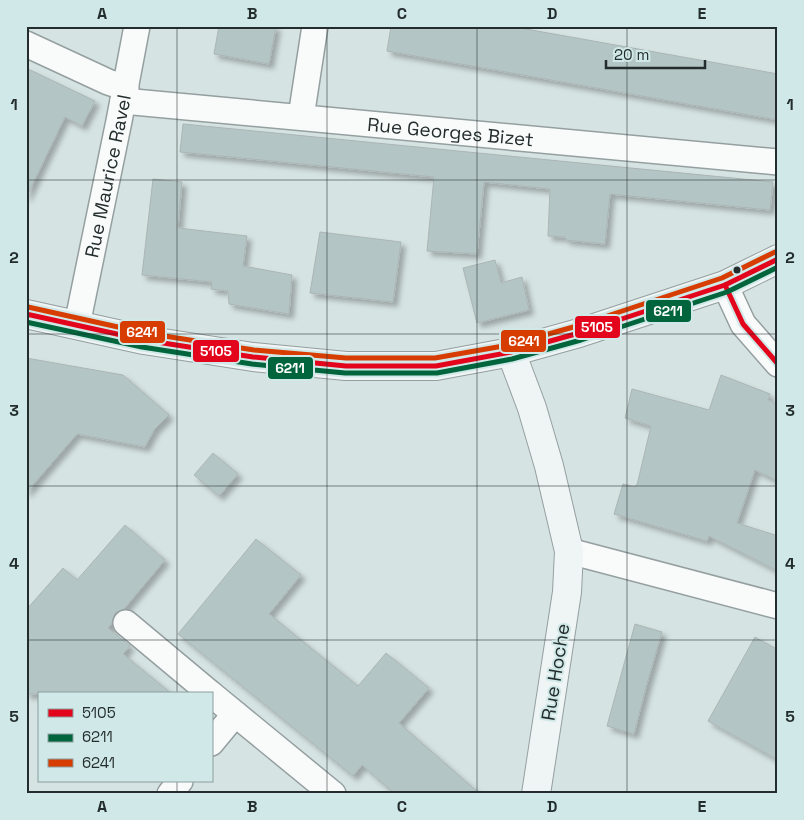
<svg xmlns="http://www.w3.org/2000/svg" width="804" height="820" font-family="'Space Grotesk',sans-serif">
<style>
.building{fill:#b4c5c5;stroke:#abb5b5;filter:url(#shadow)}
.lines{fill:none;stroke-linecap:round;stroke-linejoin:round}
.street-casing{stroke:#959f9f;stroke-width:28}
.secondary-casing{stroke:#959f9f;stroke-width:30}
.street{stroke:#f9fbfb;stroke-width:25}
.secondary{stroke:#eff4f4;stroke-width:28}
.bus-1-casing{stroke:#d0e9e8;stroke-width:9}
.bus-2-casing{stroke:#d0e9e8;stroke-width:9}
.bus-3-casing{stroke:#d0e9e8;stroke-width:9}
.bus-1{stroke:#e3051b;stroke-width:5}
.bus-2{stroke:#00643c;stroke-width:5}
.bus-3{stroke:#d73d00;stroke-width:5}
.grid{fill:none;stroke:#242d2d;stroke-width:1;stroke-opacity:0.55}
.bus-dot{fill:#242d2d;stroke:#d0e9e8;stroke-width:2}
.labels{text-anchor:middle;stroke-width:4;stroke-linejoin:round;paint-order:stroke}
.street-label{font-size:19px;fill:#242d2d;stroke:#d0e9e8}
.line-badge{stroke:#d0e9e8;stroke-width:2}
.badge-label{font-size:14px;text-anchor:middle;font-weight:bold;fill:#fff}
.neatline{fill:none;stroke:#242d2d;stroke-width:2}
.grid-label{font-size:16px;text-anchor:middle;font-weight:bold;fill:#242d2d}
</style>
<defs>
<filter id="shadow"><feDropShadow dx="4.5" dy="4.5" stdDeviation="2.5" flood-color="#0004"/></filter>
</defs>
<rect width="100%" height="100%" fill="#d6e3e3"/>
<g class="building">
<polygon points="219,26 276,26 269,64 214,54"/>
<polygon points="391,26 509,26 778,74 778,120 387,51"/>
<polygon points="26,68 95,101 82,126 65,117 26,198"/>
<polygon points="183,124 773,182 770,210 610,194 605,244 566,240 565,237 548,236 550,189 484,182 477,254 427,251 434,177 180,152"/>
<polygon points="153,179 182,182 178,228 247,236 243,266 292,275 289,314 229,304 228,291 211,289 212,282 142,275"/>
<polygon points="320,232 401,242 393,302 310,293"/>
<polygon points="495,260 501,283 522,277 529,310 477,323 463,268"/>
<polygon points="26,358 123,375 169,415 154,430 145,447 77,434 26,493"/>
<polygon points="721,375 770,394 768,400 778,405 778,481 755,470 737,523 778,536 778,571 709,536 707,541 614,514 623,484 635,487 636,485 637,485 651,426 625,418 632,389 709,410"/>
<polygon points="213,453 238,474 219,496 194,475"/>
<polygon points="125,525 165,560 124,609 115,613 112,623 108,628 130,646 123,654 172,694 26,694 26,610 63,568 77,580"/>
<polygon points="256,539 301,575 269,614 358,686 386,653 429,688 399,723 480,794 395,794 362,765 353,776 178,634"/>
<polygon points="635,624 662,632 646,687 634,734 607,726"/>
<polygon points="755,637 778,650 778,760 708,721"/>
</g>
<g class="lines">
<g class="street-casing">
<g id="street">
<polyline points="26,44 108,82 126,88"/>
<path id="s1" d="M123,101L778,162"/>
<polyline points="301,117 315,26"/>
<polyline points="725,285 743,324 778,364"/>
<path id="s2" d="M77,325L119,121L137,26"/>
<polyline points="569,551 778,606"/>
<polyline points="126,623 211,694"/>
<polyline points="211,694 333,794"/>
<polyline points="211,743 235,714"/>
<polyline points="170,794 180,781"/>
</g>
</g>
<g class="secondary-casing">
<g id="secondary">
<polyline points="26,314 144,340 253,357 346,366 436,366 511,352 579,333 725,285 778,259"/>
<polyline points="511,352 532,408 549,466 569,551 567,592 536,794"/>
</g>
</g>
<use href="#street" class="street"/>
<use href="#secondary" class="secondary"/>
<g class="bus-1-casing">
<g id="bus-1">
<polyline points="725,285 743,324 778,364"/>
<polyline points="26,314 144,340 253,357 346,366 436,366 511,352 579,333 725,285 778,259"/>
</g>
</g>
<g class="bus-2-casing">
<polyline id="bus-2" points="26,322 142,347 252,364 345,373 437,373 512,359 581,340 727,292 778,267"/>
</g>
<g class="bus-3-casing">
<polyline id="bus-3" points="28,307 145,333 254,350 346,358 435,358 509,345 577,326 722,278 775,252"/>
</g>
<use href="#bus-1" class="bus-1"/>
<use href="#bus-2" class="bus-2"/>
<use href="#bus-3" class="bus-3"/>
</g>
<path class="grid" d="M177,26V694M327,26V794M477,26V794M627,26V794M26,180H778M26,334H778M26,486H778M26,640H778M177,781V794"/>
<circle class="bus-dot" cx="737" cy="270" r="4.5"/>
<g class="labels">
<g class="street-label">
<text dy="7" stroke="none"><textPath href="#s1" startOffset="329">Rue Georges Bizet</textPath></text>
<text dy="7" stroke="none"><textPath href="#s2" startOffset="152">Rue Maurice Ravel</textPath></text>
<text transform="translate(555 672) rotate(-81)" y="7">Rue Hoche</text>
</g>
</g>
<g class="line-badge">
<rect x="645" y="299" width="47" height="24" rx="5" fill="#00643c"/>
<rect x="574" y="315" width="47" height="24" rx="5" fill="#e3051b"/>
<rect x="119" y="320" width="47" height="24" rx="5" fill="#d73d00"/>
<rect x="500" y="329" width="47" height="24" rx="5" fill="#d73d00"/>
<rect x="192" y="339" width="48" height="24" rx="5" fill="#e3051b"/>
<rect x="267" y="356" width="47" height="24" rx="5" fill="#00643c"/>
</g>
<g class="badge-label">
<text x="668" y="316">6211</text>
<text x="597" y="332">5105</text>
<text x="142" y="337">6241</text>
<text x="524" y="346">6241</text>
<text x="216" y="356">5105</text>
<text x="290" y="373">6211</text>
</g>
<rect width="804" height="820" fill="none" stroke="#d0e9e8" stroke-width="55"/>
<rect x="38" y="692" width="175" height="90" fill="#d0e9e8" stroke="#8b9e9d"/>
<rect x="48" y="709" width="25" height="8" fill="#e3051b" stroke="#8b9e9d"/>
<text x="82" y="718" font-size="15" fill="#242d2d">5105</text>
<rect x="48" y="734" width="25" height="8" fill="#00643c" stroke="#8b9e9d"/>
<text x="82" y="742" font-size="15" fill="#242d2d">6211</text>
<rect x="48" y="759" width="25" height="8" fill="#d73d00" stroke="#8b9e9d"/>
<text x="82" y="768" font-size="15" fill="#242d2d">6241</text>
<path d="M606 60v8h99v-8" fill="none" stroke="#242d2d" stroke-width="2.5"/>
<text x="614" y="60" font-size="15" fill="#242d2d" stroke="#d0e9e8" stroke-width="4" paint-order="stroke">20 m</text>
<rect x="28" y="28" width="748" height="764" class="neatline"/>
<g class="grid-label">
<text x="102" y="19">A</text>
<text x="252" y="19">B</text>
<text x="402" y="19">C</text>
<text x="552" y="19">D</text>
<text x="702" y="19">E</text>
<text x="14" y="110">1</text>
<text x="790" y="110">1</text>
<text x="14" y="263">2</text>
<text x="790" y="263">2</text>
<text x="14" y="416">3</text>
<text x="790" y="416">3</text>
<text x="14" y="569">4</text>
<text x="790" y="569">4</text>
<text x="14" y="722">5</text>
<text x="790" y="722">5</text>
<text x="102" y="812">A</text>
<text x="252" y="812">B</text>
<text x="402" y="812">C</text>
<text x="552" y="812">D</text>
<text x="702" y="812">E</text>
</g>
</svg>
